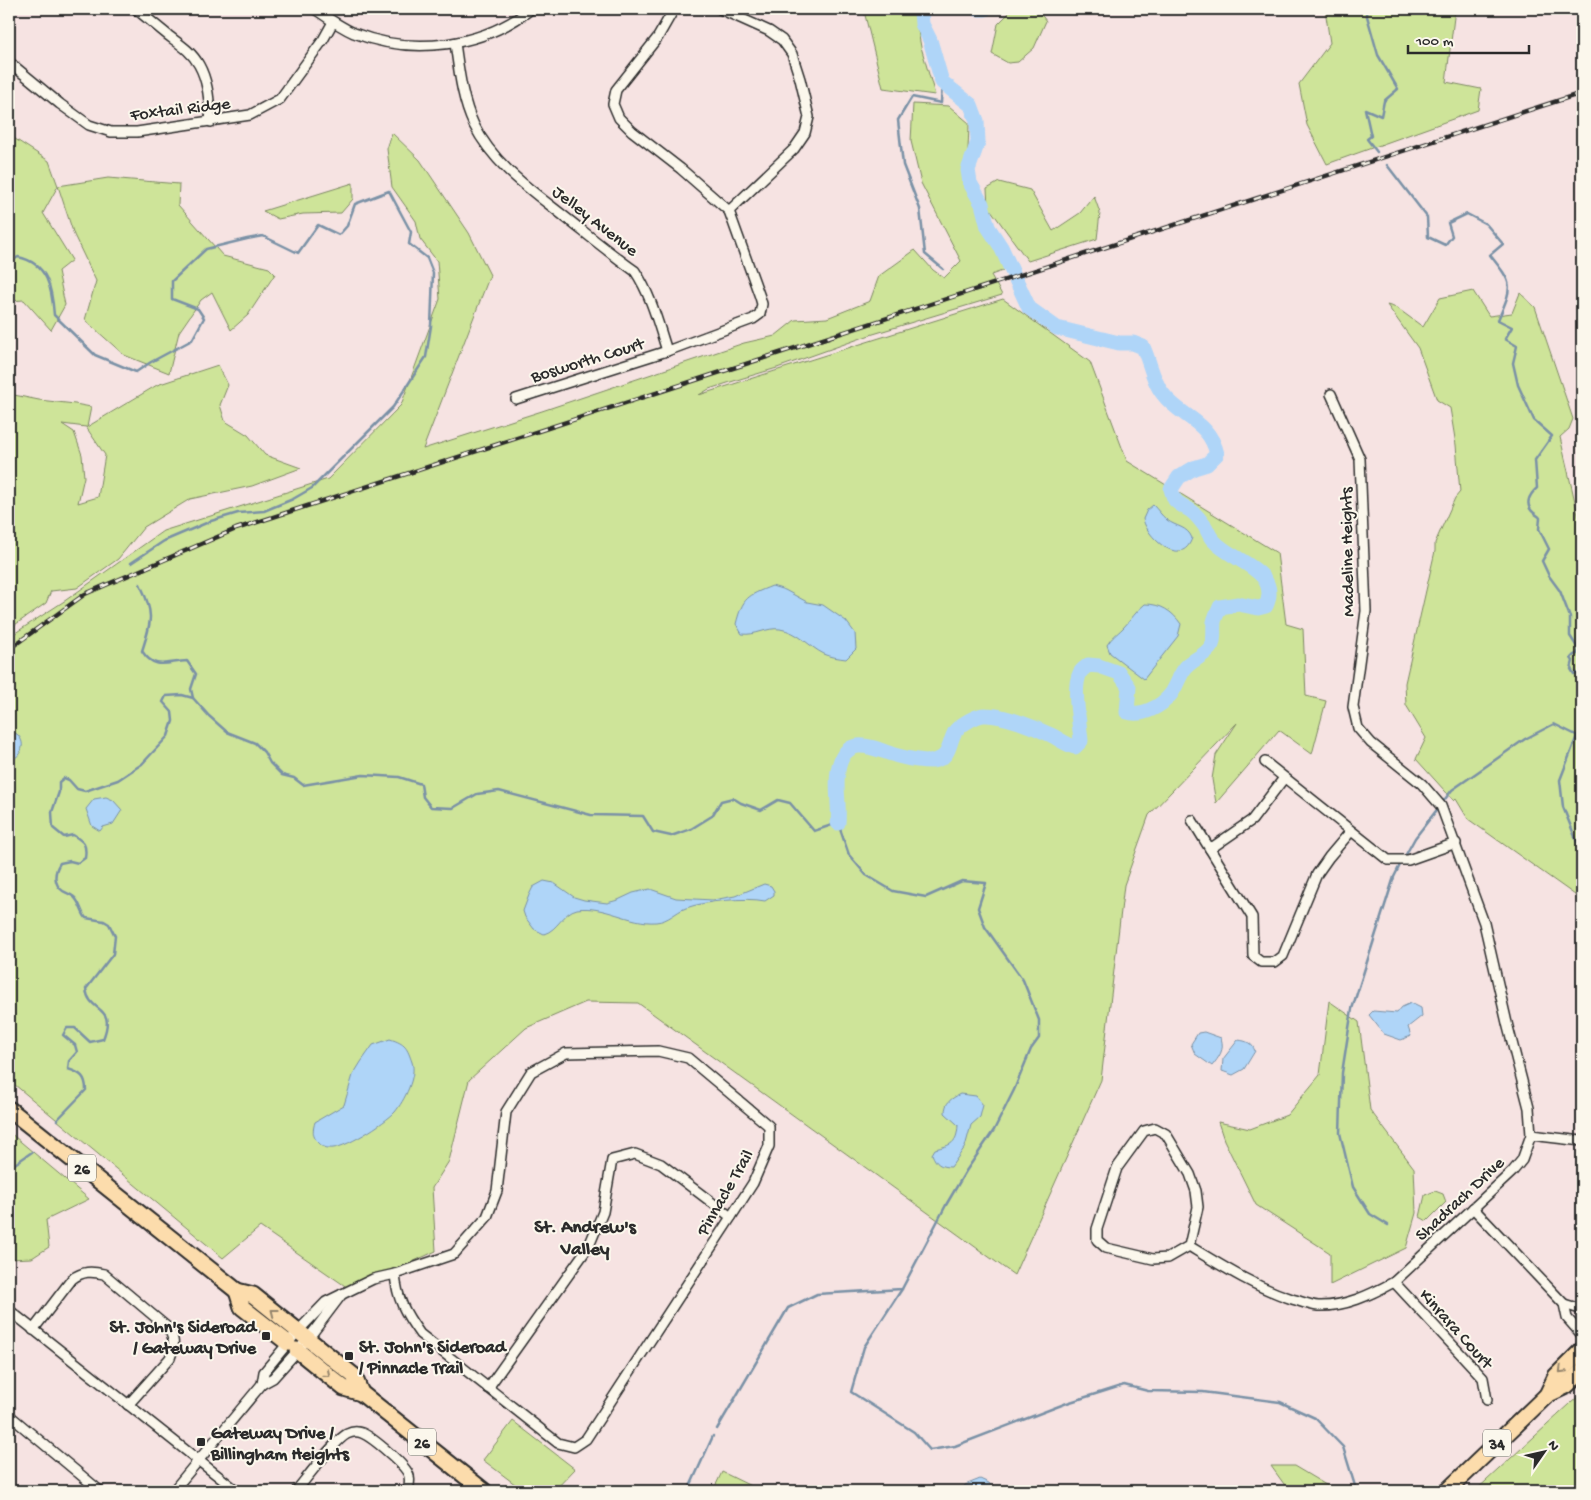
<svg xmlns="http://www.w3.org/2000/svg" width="1591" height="1500" font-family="'Gochi Hand',sans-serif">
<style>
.green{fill:#cee499;stroke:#7c8862;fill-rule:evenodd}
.water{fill:#afd5f8;stroke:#7a91a6}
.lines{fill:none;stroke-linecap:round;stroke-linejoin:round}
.stream{stroke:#7a91a6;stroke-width:2.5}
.river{stroke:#afd5f8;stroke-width:15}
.minor-casing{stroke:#2b2b2b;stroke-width:12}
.primary-casing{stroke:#2b2b2b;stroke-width:19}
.minor{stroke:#fbf7ec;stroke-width:9}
.primary{stroke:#fcdcac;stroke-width:15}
.rail-casing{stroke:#2b2b2b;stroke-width:4.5}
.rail{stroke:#fbf7ec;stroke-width:2.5;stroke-dasharray:8;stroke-linecap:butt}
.oneway{stroke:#94846c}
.poi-dot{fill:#2b2b2b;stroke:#fbf7ec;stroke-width:2}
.labels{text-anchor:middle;stroke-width:4;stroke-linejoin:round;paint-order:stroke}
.shield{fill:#fbf7ec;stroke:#696865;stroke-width:1}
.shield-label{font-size:16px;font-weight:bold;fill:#2b2b2b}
.street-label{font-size:18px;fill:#2b2b2b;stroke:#fbf7ec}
.poi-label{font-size:18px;font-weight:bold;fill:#2b2b2b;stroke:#fbf7ec;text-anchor:start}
.neighbourhood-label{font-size:19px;font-weight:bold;fill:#2b2b2b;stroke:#fbf7ec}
</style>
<rect width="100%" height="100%" fill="#f6e3e2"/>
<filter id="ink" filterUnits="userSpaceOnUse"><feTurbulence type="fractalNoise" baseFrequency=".02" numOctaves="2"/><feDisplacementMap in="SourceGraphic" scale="10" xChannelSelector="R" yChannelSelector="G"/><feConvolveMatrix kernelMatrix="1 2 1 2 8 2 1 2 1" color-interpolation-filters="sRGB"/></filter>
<g filter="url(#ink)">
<g class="green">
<polygon points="861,9 920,9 916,20 921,47 935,95 883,88 864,11"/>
<polygon points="1013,9 1037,9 1046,21 1034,48 1018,62 1008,63 992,54 998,24"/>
<polygon points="1325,9 1455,9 1446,82 1481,89 1478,110 1327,164 1307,125 1299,84 1330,43"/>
<path d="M913,104L949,106L969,123C969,143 965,169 971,188C980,216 1000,240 1005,270L991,275L1002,295L870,335L777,368L740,379L709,389L699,395L1003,299L1090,362L1127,461L1277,553L1286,624L1303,629L1306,696L1326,701L1312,754L1279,730L1216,803L1212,779L1216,755L1237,723L1149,815L1124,885L1101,1080L1014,1275L638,1003L586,1002L526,1028L469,1080L449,1161L432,1188L436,1251L351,1290L260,1227L223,1258L9,1080V637L66,600L163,531L328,479L401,405L440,299L437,261L420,239L416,221L392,187L387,149L392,133L420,160L469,233L490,275L423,449L542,411L744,343L775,336L795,320L827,318L870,301L879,276L915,250L933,270L944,278L961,261L921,183L911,141Z"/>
<polygon points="9,135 49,161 58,186 108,178 179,184 178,205 223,256 269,268 275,274 248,315 231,330 212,292 201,300 179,332 169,373 124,355 85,320 96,281 74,235 58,186 43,213 72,260 58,271 65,305 51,330 24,300 9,301"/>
<polygon points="999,182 1030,190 1053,231 1080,213 1094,196 1100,213 1097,239 1028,261 988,206 987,189"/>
<polygon points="353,183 353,199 341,213 303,214 278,219 263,211"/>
<polygon points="1473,291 1489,316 1512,313 1520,293 1535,307 1573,419 1569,429 1560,437 1582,532 1582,900 1468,819 1456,799 1454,801 1416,759 1426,738 1406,705 1405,683 1435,551 1435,543 1455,498 1460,492 1456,445 1450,408 1437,400 1418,348 1387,305 1397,308 1423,327 1440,298"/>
<path d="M218,365L228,385L220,405L225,421L248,435L265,455L301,468L252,486L190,499L144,527L118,559L77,588L51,591L46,603L9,629V394L39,400L75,404L91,407L87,427L157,385ZM62,424L86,427L105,455L98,497L78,503L84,477L82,455L74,432Z"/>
<polygon points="1329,1001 1359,1022 1370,1110 1414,1168 1416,1213 1406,1248 1330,1285 1330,1253 1256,1205 1224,1140 1218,1122 1250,1129 1287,1115 1320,1075"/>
<polygon points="9,1132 89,1199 46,1220 49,1247 32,1258 9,1259"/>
<polygon points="1435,1191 1443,1194 1446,1202 1427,1221 1420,1217 1425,1195"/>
<polygon points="1582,1393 1582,1491 1475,1491"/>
<polygon points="513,1421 575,1469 554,1491 524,1491 483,1460"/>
<polygon points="1271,1466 1294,1466 1336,1491 1289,1491"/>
<polygon points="722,1472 761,1491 713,1491"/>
</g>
<g class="water">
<path d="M1153,505C1158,510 1161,515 1167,520C1176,527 1187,526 1192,538C1182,569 1147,538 1143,519L1147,510Z"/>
<path d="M772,586L785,590L807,602L823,605L846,621L855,633L856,649L846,659C838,658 831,657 824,654C808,646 799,632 780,629C767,627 755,636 742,634L736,624C743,597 747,596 772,586Z"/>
<path d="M1145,604C1161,604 1172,611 1181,624L1178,636L1144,679L1110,653L1107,645C1112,637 1117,634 1123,628C1131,620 1136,611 1145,604Z"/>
<path d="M9,732L17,734C28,745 20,756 9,763Z"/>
<polygon points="106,797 113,800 122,810 113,824 103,827 100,831 92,826 86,809 94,799"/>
<path d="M544,881L554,883L574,897L584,900L607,903L618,900L633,893L650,889L676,898L713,900L735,896L764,884L771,886L774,891V895L765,901C746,897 705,901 686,908C675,912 669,921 656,922C630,924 604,905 577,909C563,912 558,930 544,934L534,929L525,917L523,911L529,895L533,887Z"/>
<polygon points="1411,1003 1421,1008 1422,1016 1408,1027 1411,1036 1401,1040 1384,1034 1369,1015 1373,1011 1397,1013 1402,1007"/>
<path d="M1204,1032L1221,1038C1225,1050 1219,1057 1212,1066L1195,1054L1191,1044L1198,1033Z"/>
<path d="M390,1039C406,1044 407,1048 412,1062C417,1076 404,1101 395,1112C386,1122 342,1151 329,1148C323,1148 320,1144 316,1140C312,1134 313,1129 315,1122L344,1105L353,1075L361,1062L373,1045Z"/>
<path d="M1238,1040C1247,1041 1252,1043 1255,1051L1244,1069L1233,1075L1222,1071L1223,1059Z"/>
<path d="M960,1094L976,1096L983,1105L980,1117L971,1125L965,1147L951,1167C940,1167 936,1164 932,1154L935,1149C951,1145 957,1144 958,1125L945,1113C945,1102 951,1099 960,1094Z"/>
<polygon points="980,1479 989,1483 993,1489 992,1491 962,1491 965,1485"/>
</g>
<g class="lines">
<g class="stream">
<polyline points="1365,9 1378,55 1398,89 1384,101 1381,116 1365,109 1371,136 1367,139 1377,152"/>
<polyline points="942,82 941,103 912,97 898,120 903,165 920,209 925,254 943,269"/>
<path d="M1387,165L1427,217L1428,237L1445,245L1452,236L1448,223L1467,214L1486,224L1503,244L1490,255C1514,285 1513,285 1498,320L1512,327L1505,339L1517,346L1513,363L1518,385L1534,420L1552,436L1535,460L1537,488C1529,495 1524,505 1534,513C1536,515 1539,516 1540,518L1539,529L1549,549L1542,561L1549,576L1560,591L1570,617V636L1579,650L1577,654L1574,655L1571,658L1573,661L1571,669L1574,674L1582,672"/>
<path d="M9,263L18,257C48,263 52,289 54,315L95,355L136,372L151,362L192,340L204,318L198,309L172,299V281L206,249L247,239L263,236L298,253L318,225L339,235L347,226L355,204L389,191L411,232L409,244L427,258L433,273L431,326L426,357L393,407L312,488L293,499L264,511L238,513L211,521L164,541L131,563"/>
<path d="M140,584C154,613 152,620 142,651C155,671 167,662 187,661L196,674L191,689L193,698L209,716L227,732L255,743L264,752L270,763L282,775L294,778L303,785L363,775L399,777L421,784L423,797L431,807L453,808L477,794L499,791L591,815L643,816L653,832L671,836L691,829L712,816L721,801L733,798L741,803L761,810L778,800L790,803L814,831L838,823L849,855L866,875L893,891L926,897L962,881L986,883L978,908L985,927L1023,980L1039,1020V1038L1031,1049L1014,1090L994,1130L966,1171L946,1205L902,1289L817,1294L788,1308L717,1429"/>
<polyline points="1577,736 1560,780 1563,807 1582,854"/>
<polyline points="1442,803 1452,790 1525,739 1554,724 1582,738"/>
<polyline points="1404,858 1415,838 1439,807"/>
<path d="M57,1120L86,1090C86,1077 81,1073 68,1069L69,1061L77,1052L75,1045L63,1035L67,1028H75L90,1042L103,1039C117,1004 89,1014 86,989L113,954L115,936L109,924L104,921L86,918C81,912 80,902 74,897C71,894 66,893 63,891C53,884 54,872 60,863L70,861L78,863L85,858C87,844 84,842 73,835L64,837L53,828L52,812L59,792V782L64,778L69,780L77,789L85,791L118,780L142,764L168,736L173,721L172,712L163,702L166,696L182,695L193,698"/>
<polyline points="9,1168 32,1152"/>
<polyline points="1388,1225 1370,1214 1353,1187 1340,1133 1342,1073 1352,1009 1394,877 1401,863"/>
<polyline points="902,1289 864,1347 851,1392 914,1432 930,1450 955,1446 1067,1403 1124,1385 1148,1391 1203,1392 1280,1402 1315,1418 1343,1447 1355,1486 1354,1491"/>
<polyline points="688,1491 713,1436"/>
</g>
<g class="river">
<polyline points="977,9 985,9"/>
<path d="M838,823C840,804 834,784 839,766C848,732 876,750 898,756C909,759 921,761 932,761C952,759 948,741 956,730C962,724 978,714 986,715C1004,715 1034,727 1051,735C1059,739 1065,744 1075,747L1081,741C1080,724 1072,688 1080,673C1081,670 1085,668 1088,665L1099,666L1119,673L1129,687L1127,712C1142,717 1162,706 1171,694C1177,686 1179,675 1186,667C1194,658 1206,656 1212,645C1215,638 1213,629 1214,622C1215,617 1218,612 1220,607L1238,604L1258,608L1266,606C1282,570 1231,561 1214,541C1209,537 1208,530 1204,525C1200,520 1196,514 1191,511C1186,507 1179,505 1175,500C1173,497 1172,492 1171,489L1179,477L1194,468L1207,464L1217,454C1209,420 1181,418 1163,394C1153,382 1150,362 1143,347L1133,343H1119L1057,328L1029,308L1001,247L988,227L982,204L970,183L968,170L978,142L977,121L971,105L942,82L930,40L922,24L921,13L924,9"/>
</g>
<g class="minor-casing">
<g id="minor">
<path d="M136,9C147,18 158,27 169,36C181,45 192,52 199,65C209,83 209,103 211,122"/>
<path d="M315,9C328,18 340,27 354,33C413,56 482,47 531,9"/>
<polyline points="720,9 769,31 782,40 792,54 800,79 809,117 805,133 794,149 729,211"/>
<path d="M455,43C459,71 462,100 474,125C494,165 531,190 565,217C588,235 611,254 635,271C651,295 658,323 667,351"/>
<polyline points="9,62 60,104 89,125 111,132 137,132 250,115 280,99 323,40 333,22"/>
<polyline points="516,399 667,351 753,319 760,314 762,304 760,297 729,211 681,169 632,131 619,118 613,104 616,90 658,37 674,9"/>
<polyline points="1265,762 1388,860 1408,860 1456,843"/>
<polyline points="1192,820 1252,917 1253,956 1261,962 1275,962 1283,956 1317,874 1329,857 1351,831"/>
<polyline points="1210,849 1252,820 1284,778"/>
<path d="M658,1051L688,1058L769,1126V1146L753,1183L731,1217L586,1439L574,1447L558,1443L420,1334C405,1313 397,1299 395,1274L454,1254L487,1217L497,1191L506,1112L531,1072L566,1053Z"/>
<polygon points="1155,1128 1166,1134 1190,1174 1196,1191 1198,1207 1189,1246 1168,1258 1153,1259 1106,1248 1097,1240 1097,1229 1117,1168 1144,1131"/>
<polyline points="1531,1135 1582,1141"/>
<polyline points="1473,1208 1564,1304 1567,1318 1582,1335"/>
<path d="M1189,1246C1222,1266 1255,1287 1292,1299C1300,1301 1309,1305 1318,1306C1345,1307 1370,1295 1394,1282L1512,1172L1522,1160L1531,1135L1529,1108L1507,1023L1484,923L1441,806L1422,784L1371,743L1358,728L1353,707L1366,611L1360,459L1331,394"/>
<polyline points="1394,1282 1483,1378 1487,1400"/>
<polyline points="1564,1304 1580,1309 1582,1311"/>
<polyline points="9,1310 237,1491"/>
<path d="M33,1330L72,1279C83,1271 91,1271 104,1274L167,1327C175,1338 175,1345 170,1358L128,1405"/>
<polyline points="262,1384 264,1372 298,1331 326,1302 373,1279 395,1274"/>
<polyline points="488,1388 589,1246 603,1212 612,1160 635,1154 661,1164 731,1217"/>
<polyline points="9,1415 100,1491"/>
<polyline points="173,1491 262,1384 273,1378 308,1339 342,1294"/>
<path d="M296,1491C306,1479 335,1440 347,1434C351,1432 357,1431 362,1433C372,1437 407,1466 409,1476C410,1481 409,1487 407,1491"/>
</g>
</g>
<g class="primary-casing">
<g id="primary">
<polyline points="9,1109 237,1291 253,1295 354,1376 361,1393"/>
<polyline points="237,1291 242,1307 288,1343"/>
<polyline points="297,1350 344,1388 361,1393 484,1491"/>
<polyline points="1547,1395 1556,1376 1582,1350"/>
<polyline points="1447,1491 1547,1395 1566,1386 1582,1371"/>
</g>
</g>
<use href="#minor" class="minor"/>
<use href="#primary" class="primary"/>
<g class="rail-casing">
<polyline id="rail" points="9,649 85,594 236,529 1582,93"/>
</g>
<use href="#rail" class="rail"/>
</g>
<defs><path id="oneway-chevron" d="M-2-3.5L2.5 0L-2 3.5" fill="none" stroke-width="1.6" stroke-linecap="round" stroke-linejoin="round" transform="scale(1.25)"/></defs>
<g class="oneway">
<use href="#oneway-chevron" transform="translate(274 1312) rotate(-142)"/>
<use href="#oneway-chevron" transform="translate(1562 1370) rotate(135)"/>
<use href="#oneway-chevron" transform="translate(327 1374) rotate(39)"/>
</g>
</g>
<g class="poi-dot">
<rect x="261" y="1331" width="10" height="10" rx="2.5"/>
<rect x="344" y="1351" width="10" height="10" rx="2.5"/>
<rect x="196" y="1437" width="10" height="10" rx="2.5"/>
</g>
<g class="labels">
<g class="shield">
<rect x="68" y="1154.5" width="28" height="27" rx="4"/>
<rect x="408" y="1428.5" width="28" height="27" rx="4"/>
<rect x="1483" y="1429.5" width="28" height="27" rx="4"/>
</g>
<g class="shield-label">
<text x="82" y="1174">26</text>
<text x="422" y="1448">26</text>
<text x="1497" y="1449">34</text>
</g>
<g class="street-label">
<text transform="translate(180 108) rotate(-7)" y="6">Foxtail Ridge</text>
<text transform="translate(596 220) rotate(38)" y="6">Jelley Avenue</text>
<text transform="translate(587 359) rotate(-17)" y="6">Bosworth Court</text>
<text transform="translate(1346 552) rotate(-91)" y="6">Madeline Heights</text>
<text transform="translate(724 1192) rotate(-60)" y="6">Pinnacle Trail</text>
<text transform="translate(1459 1198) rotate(-43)" y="6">Shadrach Drive</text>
<text transform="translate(1457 1328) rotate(48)" y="6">Kinrara Court</text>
</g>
<g class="poi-label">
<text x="256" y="1332" text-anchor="end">St. John's Sideroad<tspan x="256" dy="21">/ Gateway Drive</tspan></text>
<text x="359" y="1352">St. John's Sideroad<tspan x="359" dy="21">/ Pinnacle Trail</tspan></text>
<text x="211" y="1438">Gateway Drive /<tspan x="211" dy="21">Billingham Heights</tspan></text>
</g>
<g class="neighbourhood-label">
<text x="585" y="1232">St. Andrew's<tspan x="585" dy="22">Valley</tspan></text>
</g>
</g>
<rect width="1591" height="1500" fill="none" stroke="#fbf7ec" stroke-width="30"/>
<rect x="15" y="15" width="1561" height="1470" fill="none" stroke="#2b2b2b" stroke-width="2" filter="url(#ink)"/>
<g transform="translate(1544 1452) rotate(56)" stroke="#fbf7ec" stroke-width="4" paint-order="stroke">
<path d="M0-4L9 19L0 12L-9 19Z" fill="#2b2b2b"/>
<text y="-8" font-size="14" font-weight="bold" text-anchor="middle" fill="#2b2b2b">N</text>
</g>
<path d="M1408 45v8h121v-8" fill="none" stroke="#2b2b2b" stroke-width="2.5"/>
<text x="1416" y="45" font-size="15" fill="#2b2b2b" stroke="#fbf7ec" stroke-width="4" paint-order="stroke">100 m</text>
</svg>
